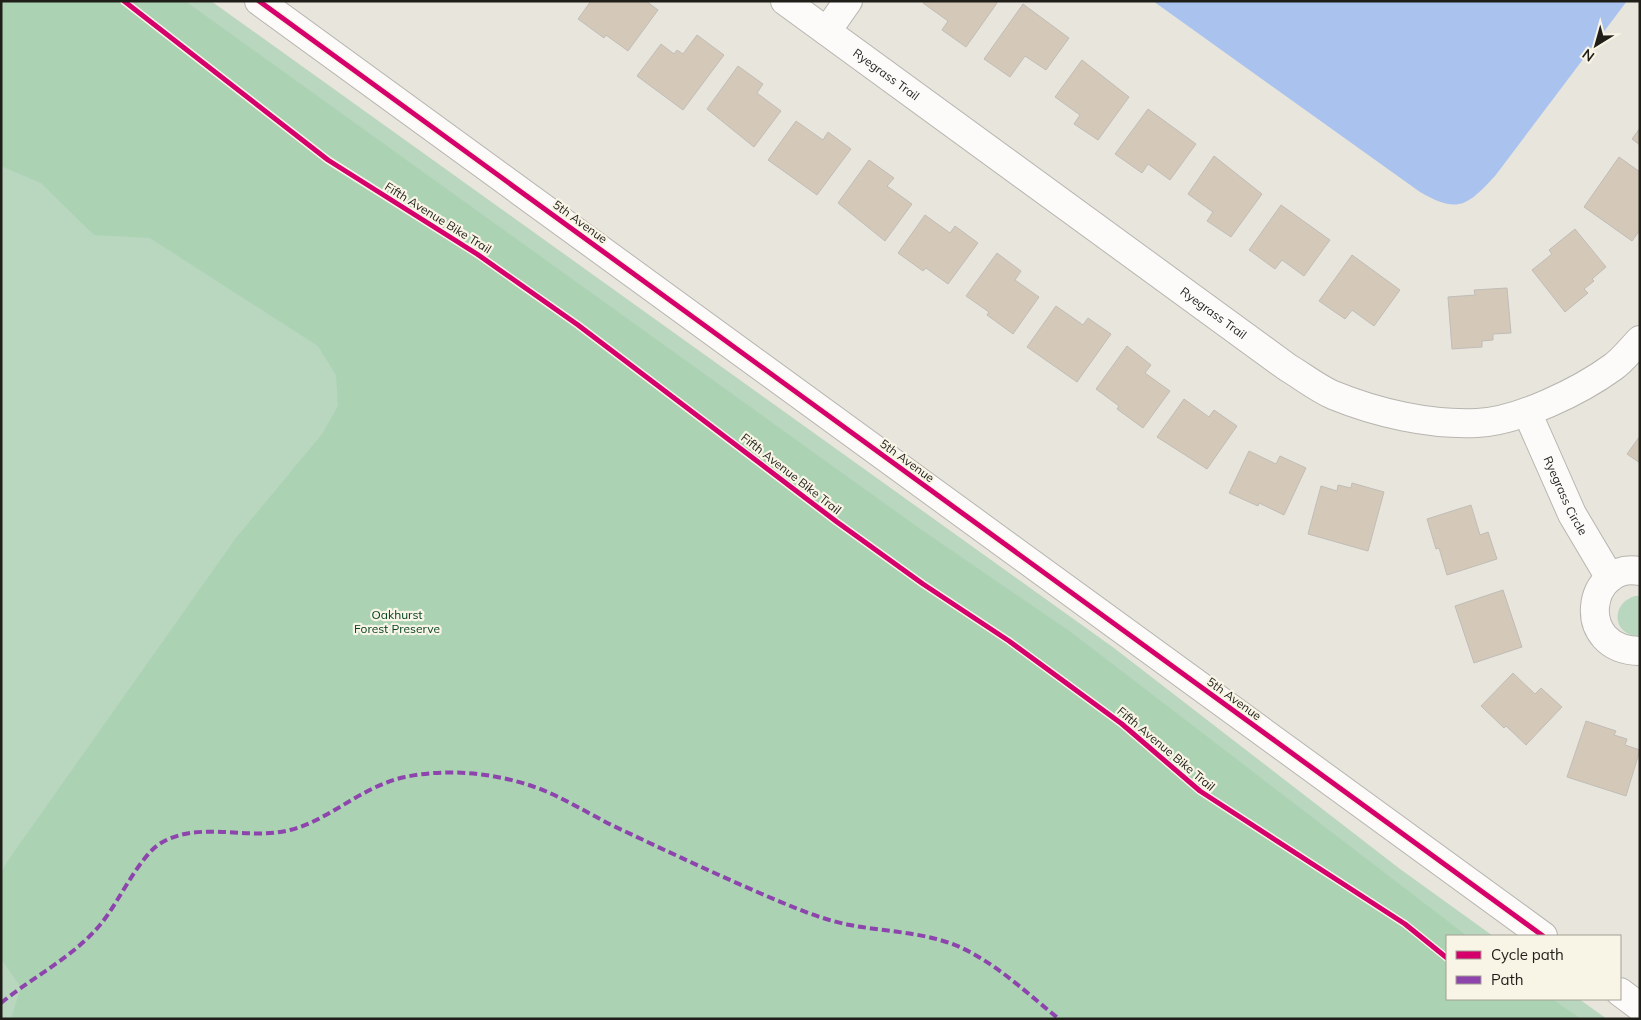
<svg xmlns="http://www.w3.org/2000/svg" width="1641" height="1020" font-family="Mulish,sans-serif">
<style>
.green{fill:#b9d6be}
.forest{fill:#aad2b3}
.water{fill:#a9c2ee}
.building{fill:#d4c8b8;stroke:#c0bdb7}
.lines{fill:none;stroke-linecap:round;stroke-linejoin:round}
.minor-casing{stroke:#b7b5af;stroke-width:30}
.minor{stroke:#fcfbfa;stroke-width:28}
.quiet{stroke:#8e44ad;stroke-width:4;stroke-dasharray:8 4;stroke-linecap:butt}
.cycleway-casing{stroke:#f9f5e6;stroke-width:8}
.cycleway{stroke:#d6006c;stroke-width:5}
.labels{text-anchor:middle;stroke-width:4.5;stroke-linejoin:round;paint-order:stroke}
.street-label{font-size:12px;fill:#201e19;stroke:#f9f5e6}
.park-label{font-size:12px;fill:#054223;stroke:#f9f5e6}
</style>
<rect width="100%" height="100%" fill="#e8e5dd"/>
<g class="green">
<polygon points="1,1 211,1 1114,648 1400,869 1493,936 1447,936 1447,999 1579,999 1607,1019 1,1019"/>
<path d="M1635,596H1640V636C1613,637 1609,604 1635,596Z"/>
</g>
<polygon class="forest" points="1,1 185,1 916,526 1072,633 1467,936 1447,936 1447,999 1552,999 1581,1019 11,1019 21,987 1,959 1,873 7,862 236,538 323,433 338,406 336,375 318,346 150,238 94,235 41,183 1,166"/>
<path class="water" d="M1153,1H1627L1495,176C1467,206 1458,214 1420,192Z"/>
<g class="building">
<polygon points="591,1 646,1 658,10 628,51 606,35 604,38 578,19"/>
<polygon points="924,1 995,1 997,3 966,47 942,30 948,21 923,3"/>
<polygon points="1023,4 1069,38 1046,70 1025,56 1010,77 984,59"/>
<polygon points="697,35 724,55 683,110 637,76 661,44 674,54 677,50 683,54"/>
<polygon points="1082,60 1129,97 1098,140 1074,124 1080,115 1055,97"/>
<polygon points="738,66 763,84 757,93 781,111 754,147 707,109"/>
<polygon points="1148,109 1196,144 1170,180 1148,164 1142,173 1115,154"/>
<polygon points="796,121 823,140 828,132 851,149 817,195 768,160"/>
<polygon points="1640,128 1640,145 1632,139"/>
<polygon points="1214,156 1262,194 1231,237 1207,221 1213,212 1188,194"/>
<polygon points="1619,157 1640,172 1640,230 1632,241 1584,207"/>
<polygon points="869,160 894,178 887,186 912,204 885,241 838,203"/>
<polygon points="1281,205 1330,240 1304,276 1282,260 1275,269 1249,250"/>
<polygon points="925,215 950,233 955,226 978,243 948,284 926,268 923,271 898,253"/>
<polygon points="1575,229 1606,267 1592,279 1594,281 1584,289 1588,293 1565,312 1532,270 1552,254 1549,250"/>
<polygon points="997,253 1021,271 1015,280 1039,297 1013,334 987,315 989,312 966,296"/>
<polygon points="1352,255 1400,290 1374,326 1352,310 1345,319 1319,301"/>
<polygon points="1507,288 1511,333 1493,334 1493,340 1482,341 1482,347 1452,349 1448,297 1475,295 1474,290"/>
<polygon points="1056,306 1083,325 1088,318 1111,334 1077,382 1027,347"/>
<polygon points="1127,346 1151,365 1145,373 1170,391 1143,428 1117,409 1119,406 1096,389"/>
<polygon points="1184,399 1209,417 1214,410 1237,426 1207,469 1157,437"/>
<polygon points="1640,436 1640,463 1627,454"/>
<polygon points="1249,451 1276,464 1280,456 1306,468 1284,515 1259,503 1258,506 1229,493"/>
<polygon points="1352,483 1384,492 1368,551 1308,534 1321,486 1337,491 1338,485 1351,488"/>
<polygon points="1471,505 1480,535 1488,532 1497,559 1447,575 1439,548 1436,549 1427,519"/>
<polygon points="1503,590 1522,647 1474,663 1455,606"/>
<polygon points="1513,673 1535,694 1541,688 1562,707 1526,745 1506,726 1504,728 1481,706"/>
<polygon points="1586,721 1616,731 1614,735 1627,739 1625,745 1640,750 1626,796 1567,777"/>
</g>
<g class="lines">
<g class="minor-casing">
<g id="minor">
<polyline points="259,1 1543,936"/>
<path id="s1" d="M785,1L1287,367C1302,376 1317,388 1333,395C1377,413 1429,425 1477,423C1519,421 1580,391 1613,367C1623,360 1631,349 1640,340"/>
<polyline points="827,31 848,1"/>
<path id="s2" d="M1527,412L1572,514L1610,578"/>
<path d="M1640,571C1587,561 1573,650 1640,651"/>
<polyline points="1620,992 1640,1007"/>
</g>
</g>
<use href="#minor" class="minor"/>
<path class="quiet" d="M1,1003C34,976 72,958 100,925C118,904 139,856 161,843C200,820 248,841 290,830C330,820 362,786 405,777C452,767 508,774 552,794C576,805 598,819 622,830C673,854 724,878 776,900C800,910 824,920 850,925C887,932 927,932 962,948C998,965 1028,994 1059,1019"/>
<g class="cycleway-casing">
<g id="cycleway">
<polyline points="124,1 328,160 477,254 578,325 837,522 923,584 1009,641 1122,724 1200,791 1405,924 1447,958"/>
<polyline points="259,1 1543,936"/>
</g>
</g>
<use href="#cycleway" class="cycleway"/>
</g>
<g class="labels">
<g class="street-label">
<text dy="4" stroke="none"><textPath href="#s1" startOffset="125">Ryegrass Trail</textPath></text>
<text transform="translate(438 218) rotate(32)" y="4">Fifth Avenue Bike Trail</text>
<text transform="translate(580 222) rotate(36)" y="4">5th Avenue</text>
<text dy="4" stroke="none"><textPath href="#s1" startOffset="530">Ryegrass Trail</textPath></text>
<text transform="translate(907 461) rotate(36)" y="4">5th Avenue</text>
<text transform="translate(791 474) rotate(38)" y="4">Fifth Avenue Bike Trail</text>
<text dy="4" stroke="none"><textPath href="#s2" startOffset="92">Ryegrass Circle</textPath></text>
<text transform="translate(1234 699) rotate(36)" y="4">5th Avenue</text>
<text transform="translate(1166 749) rotate(40)" y="4">Fifth Avenue Bike Trail</text>
</g>
<g class="park-label">
<text x="397" y="619">Oakhurst<tspan x="397" dy="14">Forest Preserve</tspan></text>
</g>
</g>
<rect width="1641" height="1020" fill="none" stroke="#201e19" stroke-width="5"/>
<rect x="1446" y="935" width="175" height="65" fill="#f9f5e6" stroke="#a29f94"/>
<rect x="1456" y="951" width="25" height="8" fill="#d6006c" stroke="#a29f94"/>
<text x="1491" y="960" font-size="15" fill="#201e19">Cycle path</text>
<rect x="1456" y="976" width="25" height="8" fill="#8e44ad" stroke="#a29f94"/>
<text x="1491" y="985" font-size="15" fill="#201e19">Path</text>
<g transform="translate(1596 45) rotate(217)" stroke="#f9f5e6" stroke-width="4" paint-order="stroke">
<path d="M0-4L9 19L0 12L-9 19Z" fill="#201e19"/>
<text y="-8" font-size="14" font-weight="bold" text-anchor="middle" fill="#201e19">N</text>
</g>
</svg>
